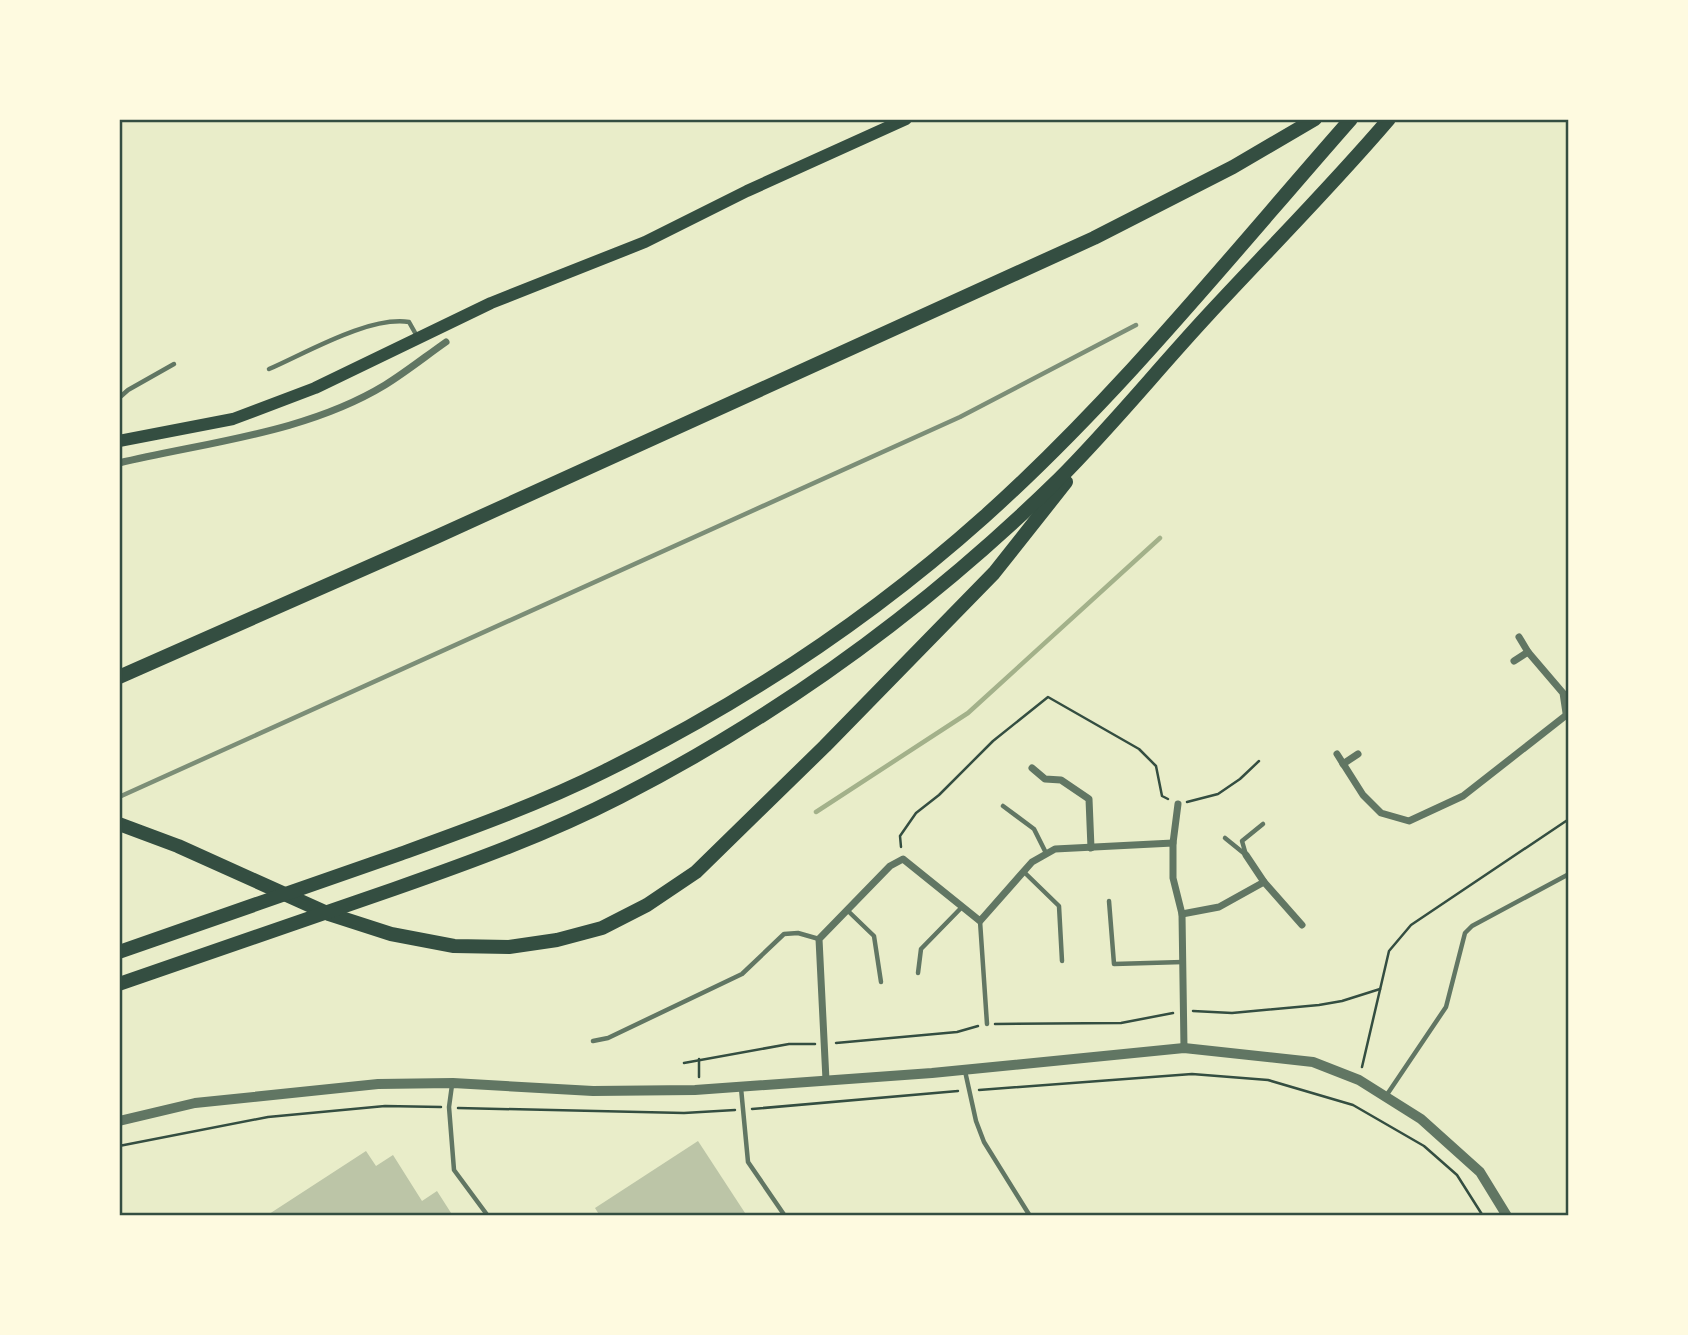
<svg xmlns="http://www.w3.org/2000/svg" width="1688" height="1335" font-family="'Sofia Sans Condensed',sans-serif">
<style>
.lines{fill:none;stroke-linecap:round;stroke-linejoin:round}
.stream{stroke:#a3b18a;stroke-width:4.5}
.building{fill:#bcc5a7}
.path{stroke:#344e41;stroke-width:2.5}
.service{stroke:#617663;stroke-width:4.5}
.minor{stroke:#617663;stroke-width:7}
.tertiary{stroke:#617663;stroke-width:10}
.primary{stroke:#344e41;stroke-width:12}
.motorway{stroke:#344e41;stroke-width:14}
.rail{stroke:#7c8e77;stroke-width:4.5}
.neatline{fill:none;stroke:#344e41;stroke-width:2.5}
</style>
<rect width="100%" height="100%" fill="#e9edc9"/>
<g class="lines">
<polyline class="stream" points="816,812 968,713 1160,538"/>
</g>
<g class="building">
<polygon points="698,1141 747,1216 600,1216 595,1208"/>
<polygon points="366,1151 376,1166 393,1155 422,1201 437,1191 453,1216 266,1216"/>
</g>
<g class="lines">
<g class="path">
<polyline points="1187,802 1218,794 1240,779 1259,761"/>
<polyline points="901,847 900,836 916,813 939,795 993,741 1048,697 1139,749 1156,766 1162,796 1168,799"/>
<polyline points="1193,1011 1232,1013 1319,1005 1342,1001 1380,989"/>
<polyline points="995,1024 1121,1023 1173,1013"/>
<polyline points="836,1043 957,1032 978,1026"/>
<polyline points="684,1063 789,1044 815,1044"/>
<polyline points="1362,1067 1389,951 1411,925 1569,819"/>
<polyline points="699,1077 699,1059"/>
<polyline points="979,1090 1192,1074 1268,1080 1353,1105 1424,1146 1457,1175 1483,1216"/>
<polyline points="458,1108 684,1113 735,1110"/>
<polyline points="752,1109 958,1091"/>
<polyline points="119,1146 268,1117 385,1106 441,1107"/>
</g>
<g class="service">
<path d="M269,369C308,352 369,316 409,322L418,338"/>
<polyline points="119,398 128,390 174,364"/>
<polyline points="1003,806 1034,829 1046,853"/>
<polyline points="1225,838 1246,855 1242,841 1263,824"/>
<polyline points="1024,872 1059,906 1062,961"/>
<polyline points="1109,901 1114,964 1183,962"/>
<polyline points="847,910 874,936 881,982"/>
<polyline points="980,921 987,1024"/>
<polyline points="918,973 921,949 962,907"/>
<polyline points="593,1041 608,1038 742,974 784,934 798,933 819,939"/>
<polyline points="965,1071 976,1121 984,1142 1030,1216"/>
<polyline points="452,1085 449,1107 454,1170 488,1216"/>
<polyline points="741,1088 748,1162 785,1216"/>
<polyline points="1386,1096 1446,1007 1465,933 1472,926 1569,874"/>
<polyline points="532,1216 533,1216"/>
</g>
<g class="minor">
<path d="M119,463C207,442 306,433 385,385C406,372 426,356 446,342"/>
<polyline points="1519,637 1528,652 1563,693 1566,713"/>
<polyline points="1514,661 1528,652"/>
<polyline points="1337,754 1363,795 1381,813 1409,821 1463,796 1569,713"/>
<polyline points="1343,764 1358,754"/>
<polyline points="1032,768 1045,779 1061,780 1089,799 1091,848"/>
<polyline points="1173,843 1178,804"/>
<polyline points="1246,855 1264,882 1302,925"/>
<polyline points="1182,914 1219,907 1264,882"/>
<polyline points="826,1080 819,939 890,866 903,859 980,921 1032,862 1055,849 1173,843 1173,878 1182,914 1184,1048"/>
</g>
<polyline class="tertiary" points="119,1121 195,1103 378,1084 453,1083 593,1091 695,1090 932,1073 1184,1048 1313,1062 1359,1080 1421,1119 1480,1172 1507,1216"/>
<polyline class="primary" points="119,441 233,419 315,388 491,303 645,242 747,191 906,119"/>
<g class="motorway">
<polyline points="119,677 436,537 1094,238 1233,167 1315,119"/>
<polyline points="119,824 178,846 329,914 391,934 454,946 509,947 557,940 602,928 647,905 696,872 825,746 994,573 1066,482"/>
<path d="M119,952C213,919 306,887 400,854C469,829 539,804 605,771C741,704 870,619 984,517C1118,397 1232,254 1351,119"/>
<path d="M119,984C211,952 303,921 394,889C471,862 548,834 620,797C782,714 929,606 1059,479C1111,427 1157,370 1207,316C1268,250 1331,187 1389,119"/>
</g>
<polyline class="rail" points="119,797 960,417 1136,325"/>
</g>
<rect width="1688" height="1335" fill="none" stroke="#fefae0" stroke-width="242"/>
<rect x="121" y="121" width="1446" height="1093" class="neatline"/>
</svg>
